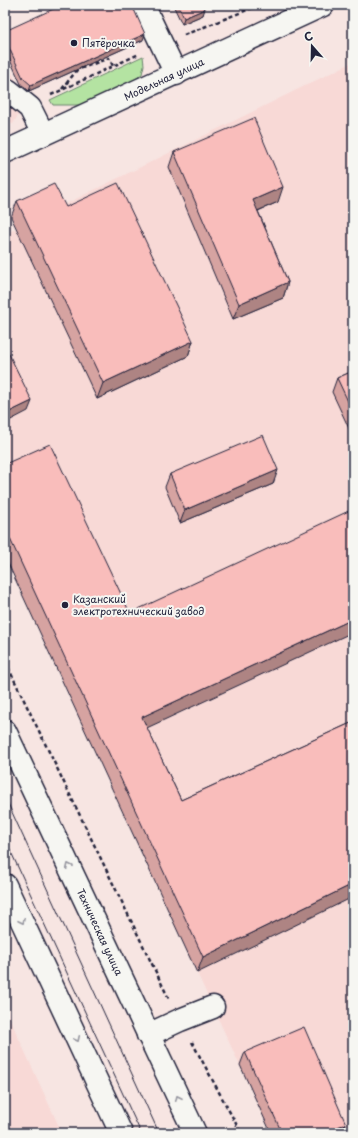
<svg xmlns="http://www.w3.org/2000/svg" width="358" height="1138" font-family="'Playpen Sans',sans-serif">
<style>
.built{fill:#f8d9d6}
.green{fill:#b4e3a2;stroke:#6b826e}
.lines{fill:none;stroke-linecap:round;stroke-linejoin:round}
.minor-casing{stroke:#22223b;stroke-width:25}
.major-casing{stroke:#22223b;stroke-width:25}
.path{stroke:#22223b;stroke-width:2.5;stroke-dasharray:4 3;stroke-linecap:butt}
.minor{stroke:#f6f6f2;stroke-width:22}
.major{stroke:#f6f6f2;stroke-width:22}
.tram{stroke:#22223b;stroke-width:1}
.wall{fill:#d6a3a1;stroke:#22223b}
.shaded-wall{fill:#ae8483;stroke:#22223b}
.building{fill:#f9bdbb;stroke:#22223b}
.oneway{stroke:#9797a0}
.poi-dot{fill:#22223b;stroke:#f6f6f2;stroke-width:1.5}
.labels{text-anchor:middle;stroke-width:4;stroke-linejoin:round;paint-order:stroke}
.poi-label{font-size:10px;fill:#22223b;stroke:#f6f6f2;text-anchor:start}
.street-label{font-size:10px;fill:#22223b;stroke:#f6f6f2}
</style>
<rect width="100%" height="100%" fill="#f7e5e2"/>
<filter id="ink" filterUnits="userSpaceOnUse"><feTurbulence type="fractalNoise" baseFrequency=".025" numOctaves="2"/><feDisplacementMap in="SourceGraphic" scale="8" xChannelSelector="R" yChannelSelector="G"/><feConvolveMatrix kernelMatrix="1 2 1 2 8 2 1 2 1" color-interpolation-filters="sRGB"/></filter>
<g filter="url(#ink)">
<g class="built">
<polygon points="5,59 26,102 13,124 5,122"/>
<polygon points="353,62 353,1133 271,1133 5,557 5,234"/>
<polygon points="5,1008 62,1133 5,1133"/>
</g>
<polygon class="green" points="143,56 144,65 142,74 128,85 79,105 53,105 50,100"/>
<g class="lines">
<g class="minor-casing">
<g id="minor">
<polyline points="143,5 176,74"/>
<polyline points="5,89 9,91 30,108 43,134"/>
<polyline points="5,152 323,5"/>
<polyline points="148,1035 180,1020 213,1007"/>
</g>
</g>
<g class="major-casing">
<g id="major">
<polyline points="5,731 195,1133"/>
<polyline points="5,885 121,1133"/>
</g>
</g>
<g class="path">
<polyline points="184,35 252,8"/>
<polyline points="62,89 77,70 109,58 113,66"/>
<polyline points="51,95 139,54"/>
<polyline points="5,661 169,999"/>
<polyline points="192,1042 241,1133"/>
</g>
<use href="#minor" class="minor"/>
<use href="#major" class="major"/>
<g class="tram">
<polyline points="5,797 159,1133"/>
<polyline points="5,839 141,1133"/>
</g>
</g>
<g class="wall">
<polygon points="173,5 204,5 203,6 203,15 182,24"/>
<polygon points="5,31 143,40 29,91 21,84 5,49"/>
<polygon points="174,152 278,202 258,211 288,282 283,298 233,319 169,167"/>
<polygon points="17,201 66,207 193,341 188,356 97,399 11,217"/>
<polygon points="353,371 353,437 332,392 337,378"/>
<polygon points="5,464 147,728 181,800 353,722 197,973 5,557"/>
<polygon points="170,474 273,484 180,523 165,487"/>
<polygon points="245,1052 346,1124 342,1133 271,1133 240,1065"/>
</g>
<g class="shaded-wall">
<polygon points="205,9 203,15 182,24 184,18"/>
<polygon points="145,34 143,40 29,91 31,85"/>
<polygon points="283,187 278,202 248,215 253,200"/>
<polygon points="288,282 283,298 233,319 239,304"/>
<polygon points="193,341 188,356 97,399 103,383"/>
<polygon points="32,401 28,411 5,423 5,414"/>
<polygon points="278,470 273,484 180,523 185,510"/>
<polygon points="353,619 353,632 136,733 142,717"/>
<polygon points="353,884 353,897 197,973 203,957"/>
<polygon points="346,1124 342,1133 335,1133 337,1127"/>
</g>
<g class="building">
<polygon points="62,5 132,5 145,34 31,85 23,78 5,39 5,31"/>
<polygon points="178,5 203,5 205,9 184,18"/>
<polygon points="254,118 283,187 253,200 288,282 239,304 174,152"/>
<polygon points="118,183 193,341 103,383 17,201 54,184 66,207"/>
<polygon points="5,346 32,401 5,414"/>
<polygon points="353,371 353,412 337,378"/>
<polygon points="263,435 278,470 185,510 170,474"/>
<polygon points="50,444 130,613 353,509 353,619 142,717 181,800 353,722 353,884 203,957 5,528 5,464"/>
<polygon points="304,1027 346,1124 337,1127 339,1133 282,1133 245,1052"/>
</g>
<defs><path id="oneway-chevron" d="M-2-3.5L2.5 0L-2 3.5" fill="none" stroke-width="1.6" stroke-linecap="round" stroke-linejoin="round"/></defs>
<g class="oneway">
<use href="#oneway-chevron" transform="translate(69 866) rotate(-115)"/>
<use href="#oneway-chevron" transform="translate(22 921) rotate(65)"/>
<use href="#oneway-chevron" transform="translate(77 1039) rotate(65)"/>
<use href="#oneway-chevron" transform="translate(178 1098) rotate(-115)"/>
</g>
</g>
<g class="poi-dot">
<circle cx="74" cy="43" r="4"/>
<circle cx="65" cy="605" r="4"/>
</g>
<g class="labels">
<g class="poi-label">
<text x="82" y="47">Пятёрочка</text>
<text x="73" y="603">Казанский<tspan x="73" dy="12">электротехнический завод</tspan></text>
</g>
<g class="street-label">
<text transform="translate(164 79) rotate(-25)" y="4">Модельная улица</text>
<text transform="translate(100 932) rotate(65)" y="4">Техническая улица</text>
</g>
</g>
<rect width="358" height="1138" fill="none" stroke="#f6f6f2" stroke-width="20"/>
<rect x="10" y="10" width="338" height="1118" fill="none" stroke="#22223b" stroke-width="1.5" filter="url(#ink)"/>
<g transform="translate(312 46) rotate(340)" stroke="#f6f6f2" stroke-width="3" paint-order="stroke">
<path d="M0-3L7 15L0 10L-7 15Z" fill="#22223b"/>
<text y="-6" font-size="11" font-weight="bold" text-anchor="middle" fill="#22223b">С</text>
</g>
</svg>
